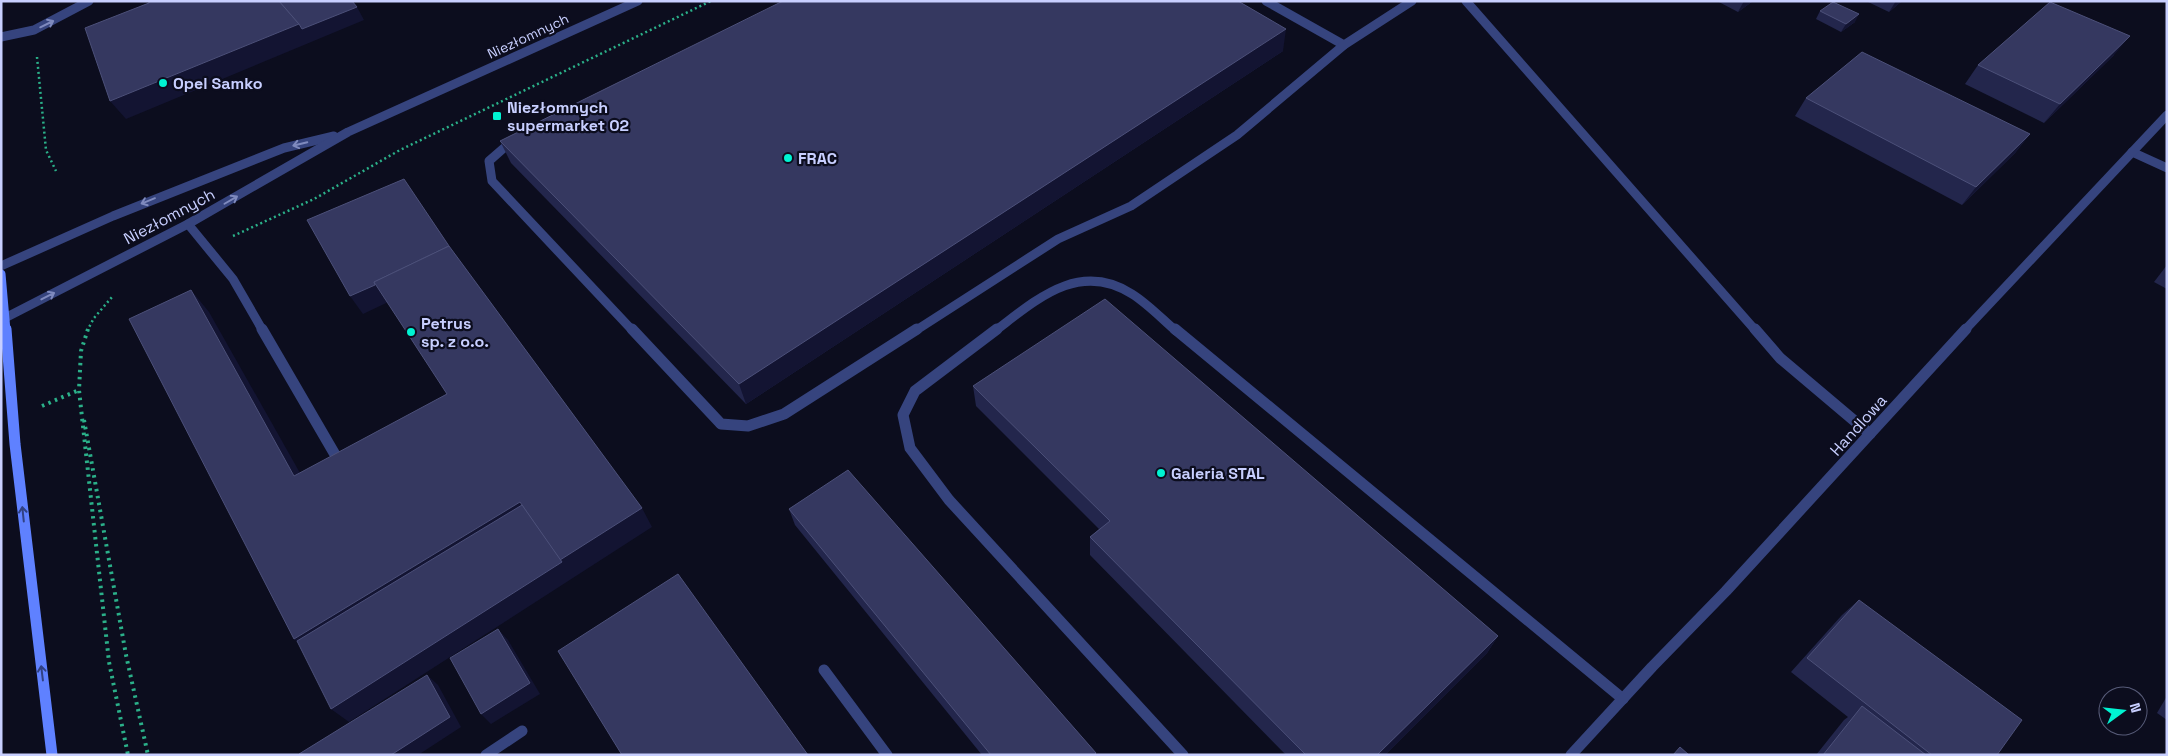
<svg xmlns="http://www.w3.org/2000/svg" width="2168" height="756" font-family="'Space Grotesk',sans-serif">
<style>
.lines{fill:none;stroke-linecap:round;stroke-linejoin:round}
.path-far1{stroke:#2bb089;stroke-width:2.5;stroke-dasharray:2 3;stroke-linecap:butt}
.path{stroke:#2bb089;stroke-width:4;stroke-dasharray:2.5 4.5;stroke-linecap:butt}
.service-far1{stroke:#36447e;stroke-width:9}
.service{stroke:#36447e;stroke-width:11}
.minor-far1{stroke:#36447e;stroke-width:9}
.minor{stroke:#36447e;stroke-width:11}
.tertiary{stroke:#36447e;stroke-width:9}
.secondary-far1{stroke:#5f81ff;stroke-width:9}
.secondary{stroke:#5f81ff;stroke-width:11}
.wall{fill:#23264c}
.shaded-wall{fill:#131432}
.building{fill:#353860;stroke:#4c5079}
.oneway{stroke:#7f8abe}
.oneway2{stroke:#314183}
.poi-dot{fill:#00f3d2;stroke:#0c0d1e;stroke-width:2}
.labels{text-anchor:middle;stroke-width:4.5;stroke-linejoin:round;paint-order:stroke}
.far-street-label{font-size:14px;fill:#c8cfff;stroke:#0c0d1e}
.poi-label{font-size:16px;font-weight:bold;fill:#c8cfff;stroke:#0c0d1e;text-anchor:start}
.street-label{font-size:16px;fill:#c8cfff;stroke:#0c0d1e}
</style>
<rect width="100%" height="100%" fill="#0c0d1e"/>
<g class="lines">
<g class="path-far1">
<polyline points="37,57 46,150 56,171"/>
<polyline points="233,236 314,199 400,150 711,1"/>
<polyline points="87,331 94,318 112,297"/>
</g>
<g class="path">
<polyline points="88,329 81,351 79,390 109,662 128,755"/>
<polyline points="42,406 79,390"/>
<polyline points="84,420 126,655 148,755"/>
</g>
<g class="service-far1">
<polyline points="1266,1 1344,45"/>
<polyline points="1,37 34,30 89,1"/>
<polyline points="513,140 489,161 492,181 633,331"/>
<polyline points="2132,152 2167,168"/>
<polyline points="188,224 233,279 263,331"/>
<polyline points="915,331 1058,239 1131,206 1237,135 1344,45 1412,1"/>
<path d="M995,331C1036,300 1079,260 1132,294C1148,304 1162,319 1176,331"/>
</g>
<g class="service">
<polyline points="262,329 337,458"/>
<polyline points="632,329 721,424 748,426 784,414 917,329"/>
<polyline points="997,329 915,391 903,415 910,448 949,500 1183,755"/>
<polyline points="1175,329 1623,699"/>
<polyline points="824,670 887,755"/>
<polyline points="486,755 522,731"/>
</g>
<g class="minor-far1">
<polyline points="1466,1 1756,331"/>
<polyline points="1964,331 2167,115"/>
</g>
<g class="minor">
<polyline points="1755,329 1780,358 1870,434"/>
<polyline points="1571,755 1652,667 1726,591 1966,329"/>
</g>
<g class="tertiary">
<polyline points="1,266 113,216 284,148 334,136"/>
<polyline points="1,320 188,224 348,132 638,1"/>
</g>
<polyline class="secondary-far1" points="1,274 6,331"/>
<polyline class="secondary" points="6,329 15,444 52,755"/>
</g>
<g class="wall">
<polygon points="1717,1 1753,1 1738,12"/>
<polygon points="1866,1 1902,1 1889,12"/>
<polygon points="1820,11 1855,22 1841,32 1816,19"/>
<polygon points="1283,51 746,404 511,163 500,141"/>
<polygon points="2114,55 2044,123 1965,84 1978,65"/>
<polygon points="1806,98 2030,134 2015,153 1962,205 1795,116"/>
<polygon points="2167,265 2167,289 2154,282"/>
<polygon points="973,386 1498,636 1487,653 1385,755 1286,755 1090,555 1090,537 1099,529 976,406"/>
<polygon points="789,509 1096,755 982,755 795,525"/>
<polygon points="1859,600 1997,755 1816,755 1844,720 1848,717 1791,672 1842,615"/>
<polygon points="2167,696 2167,720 2157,713"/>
</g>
<g class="shaded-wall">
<polygon points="1744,1 1753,1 1738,12"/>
<polygon points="1896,1 1902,1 1889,12"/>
<polygon points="357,7 364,20 126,119 110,101 299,24"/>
<polygon points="1859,14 1855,22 1841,32 1846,24"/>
<polygon points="1286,29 1283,51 746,404 739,384"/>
<polygon points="2130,36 2114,55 2044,123 2060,104"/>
<polygon points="2030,134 2015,153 1962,205 1976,187"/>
<polygon points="451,249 462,267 363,314 350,296"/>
<polygon points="191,290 209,312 313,496 294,476"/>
<polygon points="520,502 642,508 652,527 349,722 331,709 314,656 294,639"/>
<polygon points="498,629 508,640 540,694 491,724 481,714"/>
<polygon points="1498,636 1487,653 1385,755 1377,755"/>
<polygon points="427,675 438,685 461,727 418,755 391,755"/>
</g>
<g class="building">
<polygon points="149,1 279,1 299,24 110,101 85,28 149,3"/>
<polygon points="279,1 352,1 357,7 302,29 299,24"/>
<polygon points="783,1 1238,1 1286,29 739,384 500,141"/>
<polygon points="1833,2 1859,14 1846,24 1820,11"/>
<polygon points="2050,2 2130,36 2060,104 1978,65"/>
<polygon points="1862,52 2030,134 1976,187 1806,98"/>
<polygon points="404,179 449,246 374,282 375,285 350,296 307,220"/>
<polygon points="449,246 642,508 560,560 520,502 294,639 129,319 191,290 294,476 447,394 374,282"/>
<polygon points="1105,299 1498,636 1377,755 1306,755 1090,537 1110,521 973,386"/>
<polygon points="848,470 1096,753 1094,755 991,755 789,509"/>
<polygon points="522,505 562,562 331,709 297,641"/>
<polygon points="678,574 808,755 622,755 558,651"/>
<polygon points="1859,600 2022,720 1997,755 1932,755 1807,658"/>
<polygon points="498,629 530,683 481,714 450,658"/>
<polygon points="427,675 450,717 391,755 299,755 299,754"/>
<polygon points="1862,706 1926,755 1823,755"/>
<polygon points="1680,747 1689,755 1673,755"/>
</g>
<defs><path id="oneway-shaft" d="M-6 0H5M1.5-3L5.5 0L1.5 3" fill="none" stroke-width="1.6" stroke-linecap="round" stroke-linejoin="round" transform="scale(1.25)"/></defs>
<g class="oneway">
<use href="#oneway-shaft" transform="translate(47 24) rotate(-26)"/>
<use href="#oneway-shaft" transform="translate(300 144) rotate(166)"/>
<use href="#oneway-shaft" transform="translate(231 200) rotate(-30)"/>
<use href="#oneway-shaft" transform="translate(148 201) rotate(158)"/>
<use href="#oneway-shaft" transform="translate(48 296) rotate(-27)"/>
</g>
<g class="oneway2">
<use href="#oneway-shaft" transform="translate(23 514) rotate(-96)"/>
<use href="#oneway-shaft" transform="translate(42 673) rotate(-97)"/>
</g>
<g class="poi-dot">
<circle cx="163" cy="83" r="5"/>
<rect x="492" y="111" width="10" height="10" rx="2.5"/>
<circle cx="788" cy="158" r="5"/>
<circle cx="411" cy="332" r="5"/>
<circle cx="1161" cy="473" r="5"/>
</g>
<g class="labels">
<g class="far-street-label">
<text transform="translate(528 36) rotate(-25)" y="5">Niezłomnych</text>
</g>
<g class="poi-label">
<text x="173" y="89">Opel Samko</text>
<text x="507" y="113">Niezłomnych<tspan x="507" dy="18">supermarket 02</tspan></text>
<text x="798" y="164">FRAC</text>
<text x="421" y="329">Petrus<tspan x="421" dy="18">sp. z o.o.</tspan></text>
<text x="1171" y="479">Galeria STAL</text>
</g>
<g class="street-label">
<text transform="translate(169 216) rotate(-28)" y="6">Niezłomnych</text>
<text transform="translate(1858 425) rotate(-48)" y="6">Handlowa</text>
</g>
</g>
<rect width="2168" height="756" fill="none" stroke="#c8cfff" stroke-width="5"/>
<g transform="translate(2123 711) rotate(75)"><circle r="24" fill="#0c0d1e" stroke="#575b78"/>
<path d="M0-4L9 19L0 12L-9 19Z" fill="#00f3d2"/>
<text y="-8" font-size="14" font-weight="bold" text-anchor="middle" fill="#c8cfff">N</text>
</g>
</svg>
